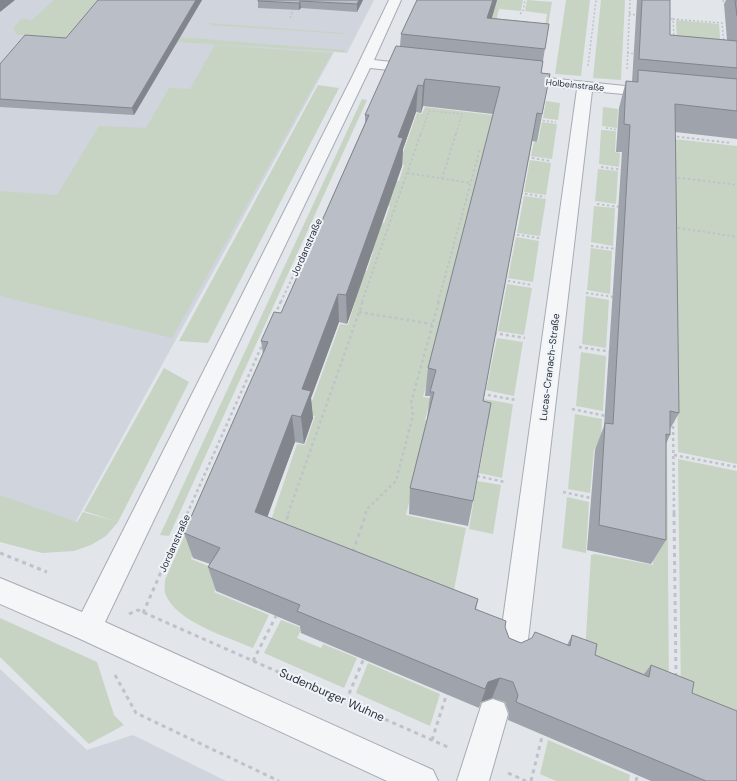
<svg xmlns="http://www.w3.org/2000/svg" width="737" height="781" font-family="'DM Sans',sans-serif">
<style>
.built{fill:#d0d4dc}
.green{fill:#c7d4c3}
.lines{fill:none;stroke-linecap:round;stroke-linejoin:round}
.minor-casing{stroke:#a7acb4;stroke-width:2}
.path-far3{stroke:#bfc3c9;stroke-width:1.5;stroke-dasharray:2 2;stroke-linecap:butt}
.path-far2{stroke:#bfc3c9;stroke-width:2;stroke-dasharray:2.5 2.5;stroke-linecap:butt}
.path-far1{stroke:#bfc3c9;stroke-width:2.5;stroke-dasharray:3 3;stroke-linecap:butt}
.path{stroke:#bfc3c9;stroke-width:3;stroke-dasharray:4 4;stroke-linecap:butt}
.minor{fill:#f4f6f8;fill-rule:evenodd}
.wall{fill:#9fa3ab}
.shaded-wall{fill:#82858b}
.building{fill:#b9bec7;stroke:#82858b}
.labels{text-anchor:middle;stroke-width:4;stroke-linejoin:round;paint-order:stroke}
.far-street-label{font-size:9px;fill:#2a3342;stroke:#f1f4f7}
.street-label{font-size:10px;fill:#2a3342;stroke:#f1f4f7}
.near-street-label{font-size:12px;fill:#2a3342;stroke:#f1f4f7}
</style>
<rect width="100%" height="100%" fill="#e2e5ea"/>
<g class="built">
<polygon points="0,0 374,0 347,53 334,52 75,523 0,498"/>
<polygon points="0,669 87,750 133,735 226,781 0,781"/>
</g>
<g class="green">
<polygon points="54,0 103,0 178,37 345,50 344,52 178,42 176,45 18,35 15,33 14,27 22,18 32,20"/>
<polygon points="494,0 523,0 521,11 499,9 495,26 455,17"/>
<polygon points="527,0 552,2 545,43 543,39 547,14 525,11"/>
<polygon points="566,0 590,0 581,76 555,74"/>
<polygon points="601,0 625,0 621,80 593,78"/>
<polygon points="676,20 719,24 722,64 678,59"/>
<polygon points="210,23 344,33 344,34 210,25"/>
<polygon points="215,45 332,53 172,338 0,296 0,191 57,195 99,126 146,128 169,88 190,89"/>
<polygon points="318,85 339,88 208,343 179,341"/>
<polygon points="362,99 367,100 169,536 160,535"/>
<polygon points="546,101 560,103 558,120 543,118"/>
<polygon points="425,107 500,116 423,397 431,398 425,420 429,421 406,515 466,528 452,600 268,529 297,444 305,445 315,416 307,415 340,324 348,325 355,302 348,301 360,270 367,271 373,252 367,251 378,222 384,223 390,206 384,205 393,180 399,181 404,165 399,164 417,113 422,114"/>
<polygon points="603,107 618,109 617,128 602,126"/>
<polygon points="542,122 557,124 552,159 531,156 534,142 538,142"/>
<polygon points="601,130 616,131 615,152 620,153 619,167 599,164"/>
<polygon points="674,139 737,146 737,464 678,452"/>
<polygon points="530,160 551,163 546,195 524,192"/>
<polygon points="598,169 618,171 616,204 595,201"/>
<polygon points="524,196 546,199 540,236 517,233"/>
<polygon points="594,206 615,208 613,246 591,242"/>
<polygon points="516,237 539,241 533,282 508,278"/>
<polygon points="591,248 612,251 610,294 587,290"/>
<polygon points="507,284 532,288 524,335 498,331"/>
<polygon points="586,296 609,300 606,348 582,344"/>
<polygon points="497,338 523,342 514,396 486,390"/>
<polygon points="581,352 606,356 603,411 576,406"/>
<polygon points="164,368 189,382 118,522 106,536 91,545 74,551 42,553 0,542 0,495 77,522 83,512 118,522 84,511"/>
<polygon points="484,399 513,404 502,478 479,473 487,429 479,428"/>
<polygon points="575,414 602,419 600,449 594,449 590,493 568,489"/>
<polygon points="658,439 667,441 669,690 585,652 591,555 595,554 653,565 654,463"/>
<polygon points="678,459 737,471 737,716 681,695"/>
<polygon points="477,481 501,485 493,534 469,529"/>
<polygon points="567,497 589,502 586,553 562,548"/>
<path d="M196,509L211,513L191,559L225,573L214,592L269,615L253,648C228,637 175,622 165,593C164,589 165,584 165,580Z"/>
<polygon points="0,618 97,662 114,715 124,725 89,744 0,657"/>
<polygon points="281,620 302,628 297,638 321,648 323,644 357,658 344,688 264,653"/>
<polygon points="368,663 440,694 430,726 356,693"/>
<polygon points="548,740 630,775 629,781 556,781 540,774"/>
</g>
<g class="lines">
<g class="minor-casing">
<g id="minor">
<polygon points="389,0 401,0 374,60 418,65 423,66 425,69 423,72 418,73 370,68 105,622 433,770 438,781 387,781 78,638 0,604 0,578 82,612 352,77"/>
<polygon points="519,75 654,89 659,90 661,93 659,96 654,97 592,91 527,648 523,658 513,662 503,658 499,648 577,89 514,82 512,79 514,76"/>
<polygon points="493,699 504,703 508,714 489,781 457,781 482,703"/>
</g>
</g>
<g class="path-far3">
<polyline points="723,0 724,4"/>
<polyline points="520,14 523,11 525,0"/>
<polyline points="629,14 638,15"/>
<polyline points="290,18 293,10"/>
<polyline points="667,18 673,19 674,37"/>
<polyline points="673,19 722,23 724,43"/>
<polyline points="627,53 637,54"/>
<polyline points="588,66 596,0"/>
<polyline points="627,69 630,0"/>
<polyline points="539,120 556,122"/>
<polyline points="606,128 620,130"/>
<polyline points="421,134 429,111 462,114 456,134"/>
</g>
<g class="path-far2">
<polyline points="672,136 731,143"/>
<polyline points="527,157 550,161"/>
<polyline points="601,167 623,170"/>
<polyline points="407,173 471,183"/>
<polyline points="673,177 737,185"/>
<polyline points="442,179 456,133"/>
<polyline points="520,193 545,197"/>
<polyline points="597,204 620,207"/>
<polyline points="673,227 737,237"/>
<polyline points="512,234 539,238"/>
<polyline points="591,246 617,249"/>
<polyline points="503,280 532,285"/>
<polyline points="586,293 614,297"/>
<polyline points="281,302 303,254"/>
<polyline points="362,302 421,133"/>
<polyline points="438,302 480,149"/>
</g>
<g class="path-far1">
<polyline points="359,312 432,324"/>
<polyline points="275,315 281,301"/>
<polyline points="494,333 525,338"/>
<polyline points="579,347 612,352"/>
<polyline points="482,394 516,400"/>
<polyline points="572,409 606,416"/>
<polyline points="673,420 674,514"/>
<polyline points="674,455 737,467"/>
<polyline points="477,476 505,482"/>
<polyline points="563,492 591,498"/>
<polyline points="187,514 263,343"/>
<polyline points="288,514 363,301"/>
<polyline points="365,514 367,509 396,481 413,415 411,403 439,301"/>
</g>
<g class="path">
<polyline points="674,513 676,677"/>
<polyline points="284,527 289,513"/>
<polyline points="353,552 366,513"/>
<polyline points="0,553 47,572"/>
<polyline points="143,613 187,513"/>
<polyline points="129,614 138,610 450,748"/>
<polyline points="253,661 276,616"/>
<polyline points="115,675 136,713 279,781"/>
<polyline points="346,701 364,658"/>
<polyline points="432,740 447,693"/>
<polyline points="508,773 526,781"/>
<polyline points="531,781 543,733"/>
<polyline points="636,781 638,774"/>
</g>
<use href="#minor" class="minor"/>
</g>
<g class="wall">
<polygon points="202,0 134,115 0,107 0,64 66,38"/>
<polygon points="258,0 363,0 357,12 301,8 299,10 258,8"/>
<polygon points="417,0 497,0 492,18 549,24 541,73 550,74 537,142 532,141 483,401 473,501 468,526 409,514 410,488 427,419 430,396 425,396 428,368 493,114 423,106 421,113 416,112 403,149 402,166 347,324 339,322 311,398 313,418 304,444 295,442 267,517 478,599 476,609 505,627 509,638 521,643 567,645 572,635 595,655 644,674 651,665 692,693 737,781 651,781 508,720 509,713 505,702 492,698 481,702 479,708 301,633 300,626 216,591 208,567 210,564 193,558 184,533 263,354 261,341 281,313 365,123 365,115 400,46 401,34"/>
<polygon points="637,0 670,0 670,35 727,40 724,4 726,0 737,0 737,139 675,132 679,413 670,429 670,435 666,444 666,540 651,564 587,550 595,450 604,426 622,152 616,152 619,108 626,81 632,82"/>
</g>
<g class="shaded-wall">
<polygon points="0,0 15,0 0,12"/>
<polygon points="196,0 202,0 134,115 132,108"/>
<polygon points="359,0 363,0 357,12 357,4"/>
<polygon points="493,0 497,0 484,44 487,18"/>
<polygon points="300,1 301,8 299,10 299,3"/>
<polygon points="425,79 423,106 421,113 423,86"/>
<polygon points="418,85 416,112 403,149 402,166 347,324 346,295 398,137"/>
<polygon points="338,294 339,322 311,398 313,418 304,444 301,417 302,389"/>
<polygon points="292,415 295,442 260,537 255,512"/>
<polygon points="500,678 492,698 481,702 479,708 488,682"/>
</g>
<g class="building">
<polygon points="98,0 196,0 132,108 0,99 0,64 25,35 66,38"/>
<polygon points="258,0 359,0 357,4 300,1 299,3 258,1"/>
<polygon points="417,0 493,0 487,18 549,24 545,49 401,34"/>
<polygon points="642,0 670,0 670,35 737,41 737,68 639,59"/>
<polygon points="735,0 737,0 737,16"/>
<polygon points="396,46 543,61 541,73 550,74 542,114 537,113 483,401 491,403 473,501 410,488 434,392 430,392 436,370 428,368 500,87 425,79 423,86 418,85 398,137 403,138 346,295 338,294 302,389 311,391 301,417 292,415 255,512 478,599 475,609 506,621 505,627 509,638 521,643 532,638 535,632 570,646 572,635 597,644 595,655 649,677 651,665 694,682 692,693 737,711 737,781 706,781 516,702 518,695 513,682 500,678 488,682 485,689 297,611 300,605 208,567 220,548 184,533 268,342 261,341 274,312 281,313 369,115 365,115"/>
<polygon points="638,70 737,79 737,111 675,104 679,413 670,411 670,435 666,434 666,540 599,525 605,423 613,424 630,125 624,124 626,81 638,82"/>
</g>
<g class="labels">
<g class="far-street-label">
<text transform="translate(575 85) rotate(6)" y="3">Holbeinstraße</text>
</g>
<g class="street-label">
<text transform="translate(306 247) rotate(-66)" y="4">Jordanstraße</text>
<text transform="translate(549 367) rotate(-83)" y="4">Lucas-Cranach-Straße</text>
<text transform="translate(174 543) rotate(-66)" y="4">Jordanstraße</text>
</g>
<g class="near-street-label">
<text transform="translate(332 695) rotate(24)" y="4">Sudenburger Wuhne</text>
</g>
</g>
</svg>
